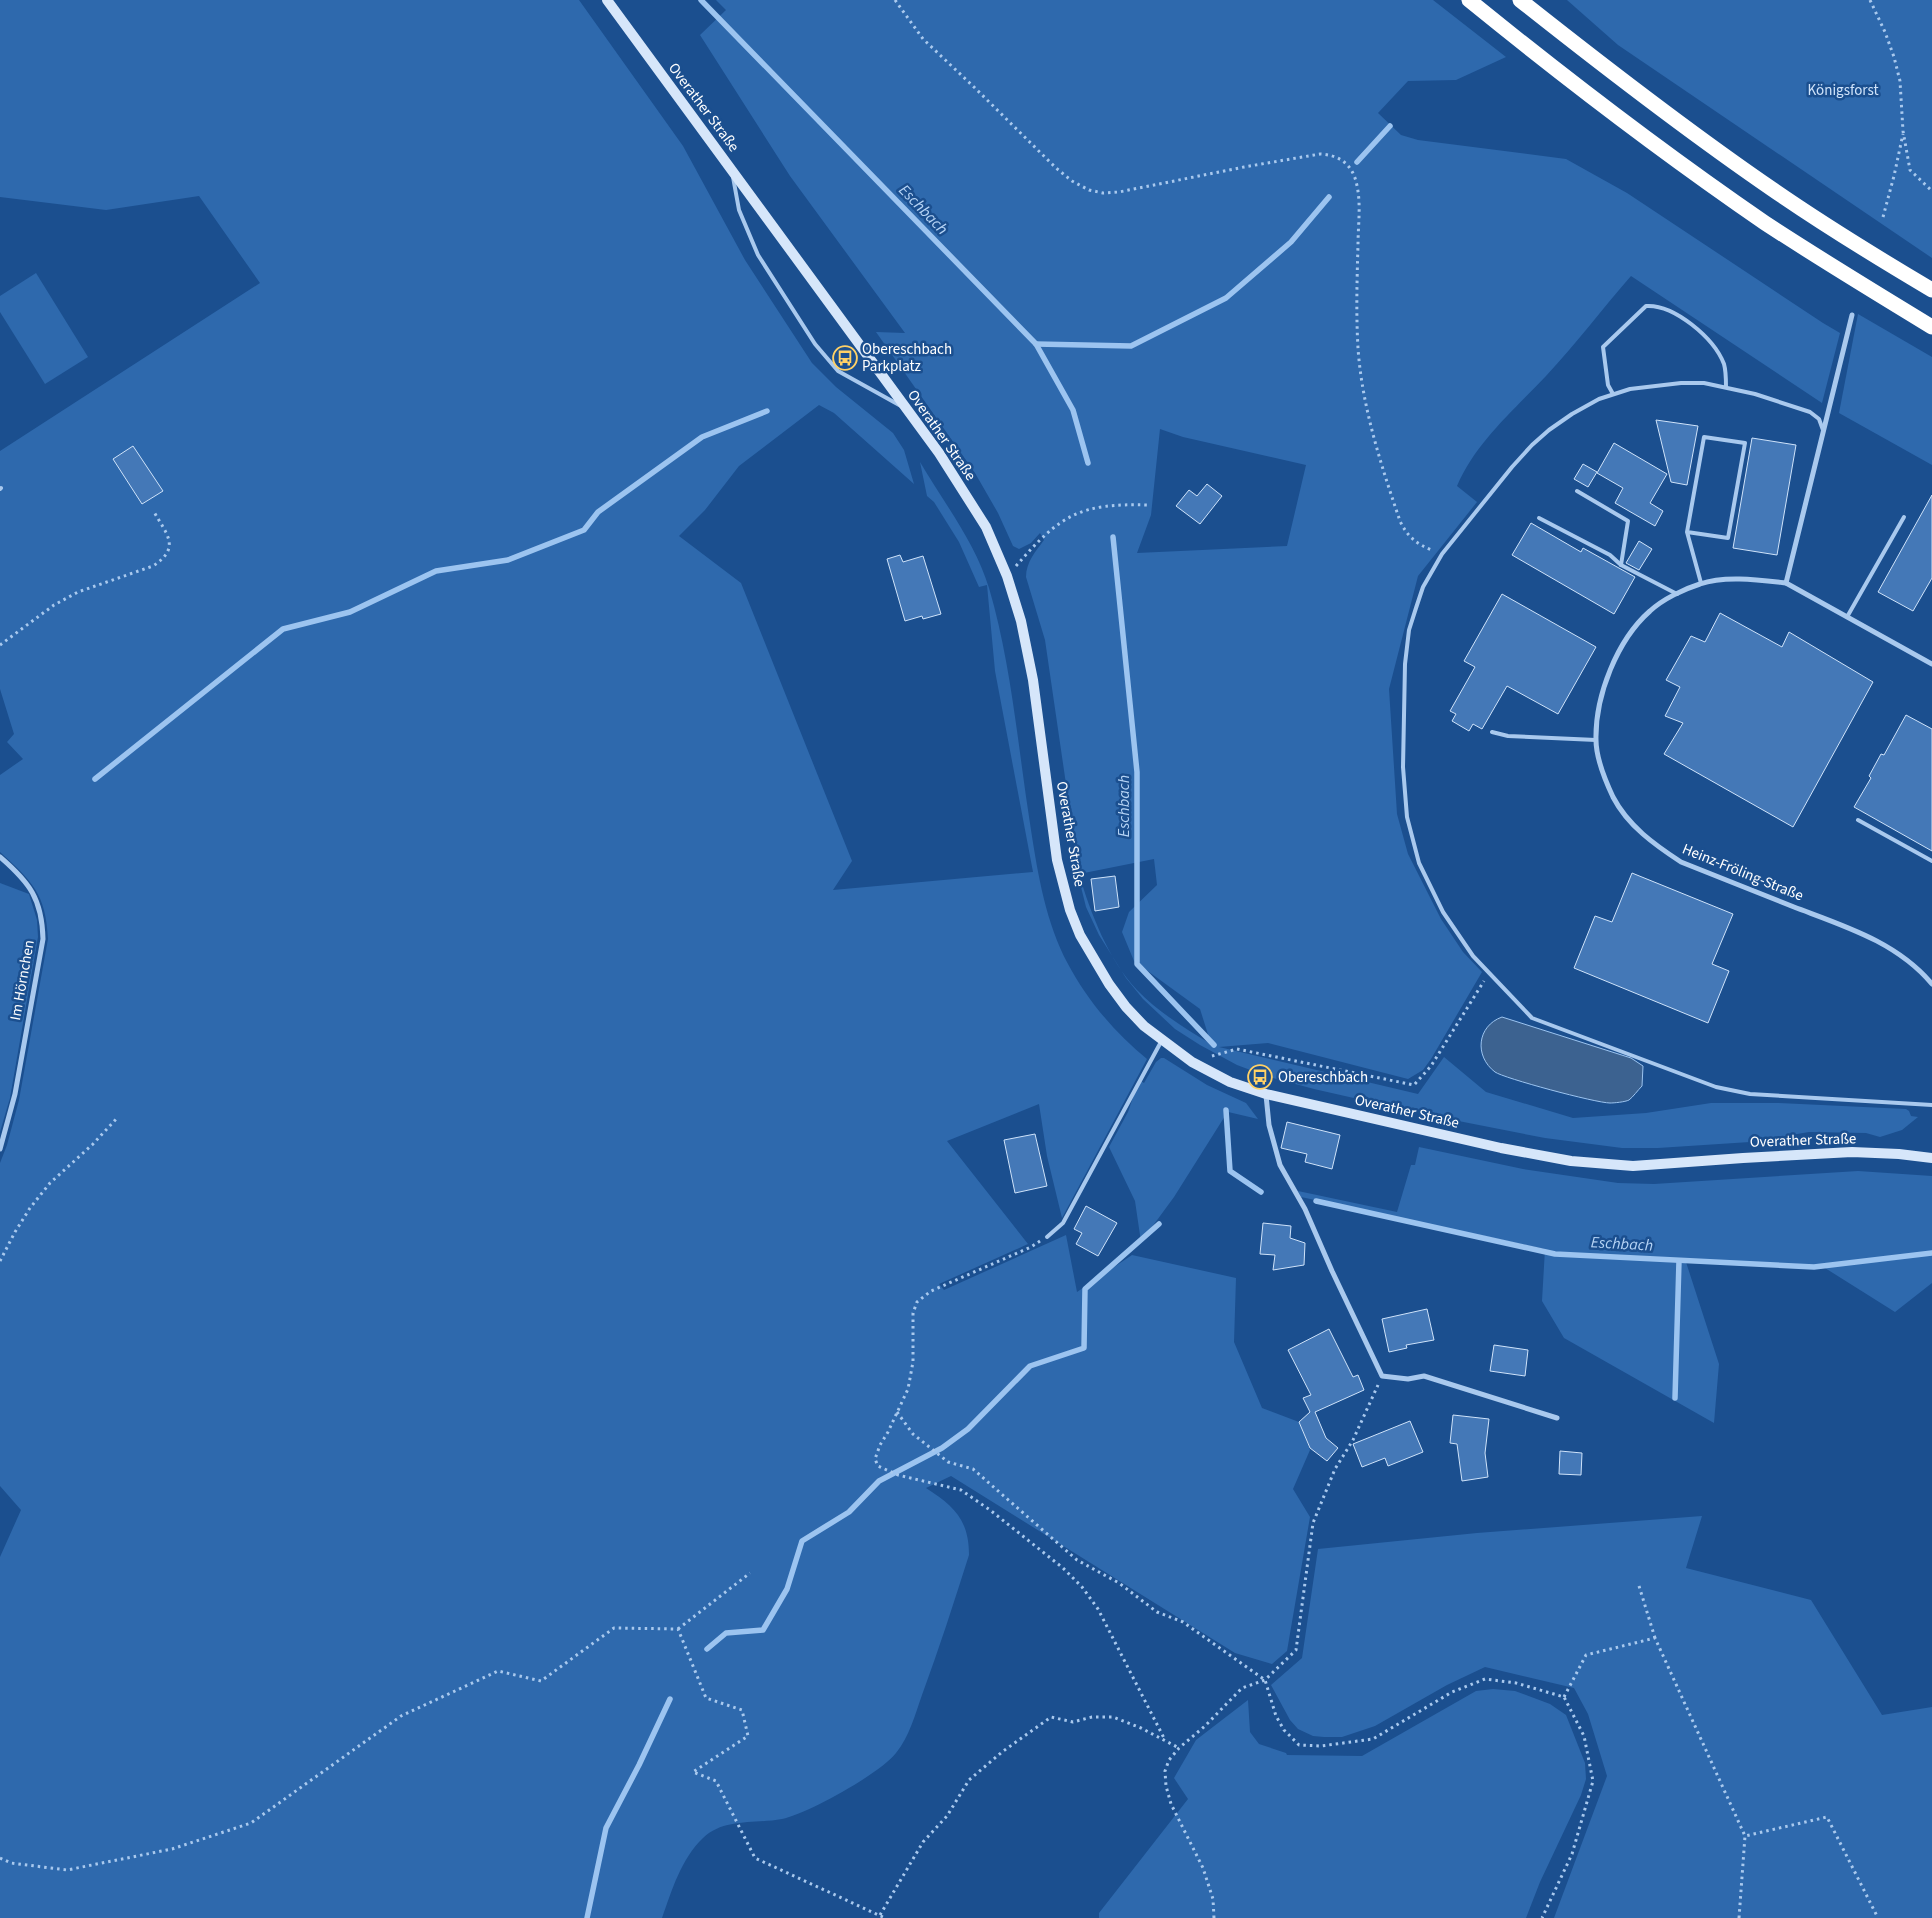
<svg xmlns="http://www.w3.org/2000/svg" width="1932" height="1918" font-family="'Source Sans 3',sans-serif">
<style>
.green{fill:#2e69ad;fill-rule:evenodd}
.water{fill:#3c6290;stroke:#9cc4f0}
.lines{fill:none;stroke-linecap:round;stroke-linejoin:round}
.stream{stroke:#9cc4f0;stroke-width:5.5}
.building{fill:#4478b7;stroke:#cfe3fa}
.path{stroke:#a9c9ee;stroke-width:3;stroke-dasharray:2.5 4;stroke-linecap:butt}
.lane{stroke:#a9c9ee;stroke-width:4}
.street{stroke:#a9c9ee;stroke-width:5}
.secondary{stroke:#d6e6fa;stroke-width:10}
.highway{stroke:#fff;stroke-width:15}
.labels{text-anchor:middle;stroke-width:5;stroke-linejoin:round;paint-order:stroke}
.park-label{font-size:15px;fill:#cfe3fa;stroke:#1b4f8f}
.street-label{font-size:15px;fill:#fff;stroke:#1b4f8f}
.poi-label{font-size:15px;fill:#fff;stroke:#1b4f8f;text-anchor:start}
.water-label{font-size:16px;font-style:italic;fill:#b5d3f5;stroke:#1b4f8f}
</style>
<rect width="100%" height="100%" fill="#1b4f8f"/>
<g class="green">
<path d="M0,0H579L683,146L745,260L812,363L836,387L893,433L904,450L914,484L834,413L819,405L739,466L705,510L679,536L741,583L852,861L833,890L1033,872L995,671L987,585L979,587L959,542L934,502L927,496L920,462C944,503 975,542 989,588C1012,666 1018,749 1031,830C1038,875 1046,923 1068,964C1087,1000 1116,1034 1147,1059L1062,1218L1047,1156L1039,1104L947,1141L1028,1244L939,1284L944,1290L1066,1235L1077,1292L1132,1255L1236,1278L1234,1342L1262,1408L1299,1422L1310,1450L1293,1489L1310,1517L1287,1651L1272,1664L1235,1653L951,1476L926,1488C954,1506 969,1520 969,1555C954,1602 939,1649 922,1695C915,1715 909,1737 896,1753C881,1773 807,1814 782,1819C755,1824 724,1818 703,1838C681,1859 672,1890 662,1918H0V1557L21,1510L0,1486V1163L7,1145L19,1100L48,939C46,894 32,881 0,852V775L23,759L7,742L14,734L0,689V451L260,283L199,196L106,210L0,197Z"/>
<path d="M716,0H1433L1506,57L1456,80L1408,81L1378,113L1401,135L1418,140L1566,159L1627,193L1823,323L1840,333L1822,403L1631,276C1602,309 1576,344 1546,376C1514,410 1476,442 1457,486L1477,502L1418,576L1389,689L1397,814L1408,854L1441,919L1463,952L1482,972L1431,1059L1423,1070L1408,1079L1268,1043L1219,1047L1418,1094L1444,1057L1486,1092L1573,1118L1646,1113L1711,1103H1779L1906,1109L1909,1111L1911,1116L1918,1117L1902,1130L1880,1137L1866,1133L1809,1132L1750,1142L1658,1148H1622L1545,1138L1433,1116L1314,1089L1269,1077L1237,1065L1200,1045L1175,1029L1143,999L1126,978L1099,935L1086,907L1081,887L1045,640L1026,577C1026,562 1036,551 1044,540L1040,533L1031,543L1019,549L1013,546L998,513L975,473L876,332L905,333L790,176L700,35L726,10ZM1160,429L1183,437L1306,465L1287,546L1137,553L1151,515ZM1154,859L1157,885L1129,912L1122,932L1134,961L1200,1009L1211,1044C1186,1029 1158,1012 1137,990C1108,959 1091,914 1079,874Z"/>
<polygon points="1567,0 1932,0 1932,258 1618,45"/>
<polygon points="36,273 88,357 45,384 0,312 0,296"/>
<polygon points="1858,314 1932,357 1932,465 1839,413"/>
<polygon points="0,883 29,894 37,920 38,937 10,1098 0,1132"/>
<polygon points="1161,1058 1164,1058 1207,1085 1246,1103 1258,1119 1224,1111 1225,1116 1174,1197 1141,1242 1135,1201 1109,1147 1128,1112 1139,1080 1144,1083 1156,1062"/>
<polygon points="1419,1147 1523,1169 1618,1183 1654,1184 1858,1171 1932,1176 1932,1283 1895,1312 1825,1268 1685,1259 1719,1364 1714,1423 1564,1338 1542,1301 1545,1249 1301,1197 1298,1191 1397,1212 1411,1165 1415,1165"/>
<polygon points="1702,1516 1686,1568 1811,1600 1882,1715 1932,1707 1932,1918 1554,1918 1607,1776 1588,1714 1574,1688 1485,1667 1447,1685 1375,1726 1342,1737 1324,1737 1313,1736 1298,1729 1290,1720 1271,1685 1302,1658 1318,1549 1477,1533"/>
<polygon points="1493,1689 1515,1691 1550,1704 1566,1715 1585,1763 1586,1779 1581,1795 1540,1882 1526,1918 1099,1918 1099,1913 1188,1799 1174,1778 1196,1740 1248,1700 1250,1732 1259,1744 1286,1753 1287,1755 1362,1756 1476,1691"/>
</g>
<path class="water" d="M1502,1017L1631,1058L1643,1066L1642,1086C1638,1090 1633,1097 1629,1100C1625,1102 1614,1103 1610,1103C1596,1103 1503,1078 1495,1072C1474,1056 1477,1026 1502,1017Z"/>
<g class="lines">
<g class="stream">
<polyline points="701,0 1036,344 1073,410 1088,463"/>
<polyline points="1357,162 1390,126"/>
<polyline points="1036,344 1131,346 1226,298 1291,242 1329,197"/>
<polyline points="1113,537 1137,772 1137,964 1214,1045"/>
<polyline points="95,779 283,629 350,612 436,571 508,560 584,530 598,512 702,437 767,411"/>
<polyline points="1226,1110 1230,1171 1261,1192"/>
<polyline points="1316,1201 1555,1254 1814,1267 1932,1253"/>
<polyline points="1675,1398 1679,1261"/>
<polyline points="707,1649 726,1633 763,1630 787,1589 802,1541 849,1512 879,1481 942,1448 968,1429 1030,1366 1084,1348 1085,1289 1159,1224"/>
<polyline points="587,1918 606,1828 639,1765 670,1699"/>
</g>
</g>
<g class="building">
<polygon points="1656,420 1698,426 1687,485 1671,482"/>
<polygon points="1752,438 1796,445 1777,555 1733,548"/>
<polygon points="1614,443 1667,474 1650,503 1663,511 1655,526 1615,503 1623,488 1597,473"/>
<polygon points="133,446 163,491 142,504 113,459"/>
<polygon points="1583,464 1597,472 1588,487 1574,479"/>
<polygon points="1207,484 1222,496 1200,524 1176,506 1189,490 1197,496"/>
<polygon points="1932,495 1932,578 1913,611 1878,592"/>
<polygon points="1531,523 1581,552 1583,548 1635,577 1614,614 1512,555"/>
<polygon points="1639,541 1652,549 1639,570 1626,563"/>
<polygon points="900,555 903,562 923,556 941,614 923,619 922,616 905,621 887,559"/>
<polygon points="1502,594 1596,647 1558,714 1507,686 1482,729 1473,724 1469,731 1452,721 1456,714 1450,711 1475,667 1464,661"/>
<polygon points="1720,613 1782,647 1789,632 1873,682 1793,827 1664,754 1683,723 1665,716 1680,687 1666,680 1691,636 1705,642"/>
<polygon points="1906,715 1932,729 1932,851 1854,807 1871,778 1869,776 1881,754 1884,755"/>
<polygon points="1632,873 1733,914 1712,964 1729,971 1708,1023 1574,968 1595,916 1612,922"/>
<polygon points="1115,876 1119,907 1095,911 1091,879"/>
<polygon points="1287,1122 1340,1135 1332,1169 1305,1162 1307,1154 1281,1148"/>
<polygon points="1035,1134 1047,1186 1015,1193 1004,1140"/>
<polygon points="1086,1206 1117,1223 1098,1256 1076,1244 1082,1233 1074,1229"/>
<polygon points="1263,1223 1291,1226 1290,1238 1305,1243 1304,1265 1273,1270 1275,1255 1260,1254"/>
<polygon points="1427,1309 1434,1340 1406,1345 1407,1348 1389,1352 1382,1319"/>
<polygon points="1329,1329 1353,1377 1358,1375 1364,1390 1315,1412 1326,1438 1338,1448 1327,1461 1310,1448 1299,1422 1310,1412 1303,1398 1311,1395 1288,1350"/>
<polygon points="1494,1345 1528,1350 1525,1376 1490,1371"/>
<polygon points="1453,1415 1489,1419 1485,1453 1488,1477 1462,1481 1457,1444 1450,1443"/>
<polygon points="1410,1421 1423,1452 1388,1466 1385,1458 1362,1467 1353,1444"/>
<polygon points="1560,1451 1582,1453 1581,1475 1559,1474"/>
</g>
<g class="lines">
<g class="path">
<path d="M895,0L923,39L975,88L1056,168L1072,181L1089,190L1103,193L1119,192L1244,167L1320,154C1336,155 1349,161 1355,178C1362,200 1358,223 1358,245C1357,279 1356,314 1358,348C1362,407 1381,465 1400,521C1407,536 1416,544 1432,550"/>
<polyline points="1870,0 1885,32 1894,57 1900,81 1903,131 1910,170 1932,191"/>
<polyline points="1883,217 1894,176 1903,134"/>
<path d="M1016,566C1061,514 1080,503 1149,505"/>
<path d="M0,645L54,605L78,592L153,566C182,547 166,534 153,510"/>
<polyline points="1212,1056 1237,1049 1414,1085 1431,1066 1484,981"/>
<polyline points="1040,1241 1031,1247 931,1291 917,1302 913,1313 913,1362 908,1389 888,1432 880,1445 875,1459 878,1466 898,1475 961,1490 990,1510 1063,1568 1082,1587 1098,1609 1165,1740"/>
<polyline points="0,1261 15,1232 30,1208 50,1183 93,1144 118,1117"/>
<polyline points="897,1412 913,1434 948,1462 973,1469 1077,1560 1119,1583 1157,1612 1183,1622 1265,1680 1276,1716 1284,1730 1299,1745 1321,1746 1373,1739 1452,1692 1485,1679 1516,1683 1564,1697 1584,1736 1593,1781 1572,1854 1542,1918"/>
<polyline points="1639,1586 1655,1638"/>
<polyline points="678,1629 750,1573"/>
<polyline points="1564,1697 1586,1655 1655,1638 1745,1836"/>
<polyline points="0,1858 11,1863 67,1870 172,1849 251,1823 401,1716 498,1671 541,1681 614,1628 678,1629 706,1698 742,1710 748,1736 693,1772 716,1781 755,1858 885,1918"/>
<polyline points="880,1915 923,1842 947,1816 969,1780 1002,1752 1051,1717 1073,1722 1092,1717 1113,1717 1141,1728 1179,1748"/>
<polyline points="1214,1918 1213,1899 1203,1868 1171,1804 1166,1786 1165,1771 1169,1760 1179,1748 1205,1726 1242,1688 1265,1680 1296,1650 1313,1523 1335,1469 1353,1440 1378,1385"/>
<polyline points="1739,1918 1745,1836 1827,1817 1878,1918"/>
</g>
<g class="lane">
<polyline points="733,177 739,210 758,255 815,344 838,371 901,406"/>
<path d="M1613,394L1608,385L1603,347L1646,306C1674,304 1714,338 1724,364C1726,371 1726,380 1726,387"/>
<polyline points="1823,430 1819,419 1810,412 1755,394 1704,383 1681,383 1630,389 1599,399 1572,414 1549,430 1532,445 1512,467 1442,554 1423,587 1416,608 1409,630 1405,664 1403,767 1407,817 1419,863 1443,912 1473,956 1532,1018 1716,1087 1750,1094 1932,1105"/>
<polyline points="0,489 1,488"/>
<polyline points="1577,491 1628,521 1621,565"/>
<polyline points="1539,518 1610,555 1621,565 1677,594"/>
<polyline points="1687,532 1728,538 1745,443 1704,437 1687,532 1701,583"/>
<polyline points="1847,617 1904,517"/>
<polyline points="1492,732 1508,736 1596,740"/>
<polyline points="1858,820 1932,861"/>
<polyline points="1047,1237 1063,1223 1162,1040"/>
</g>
<g class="street">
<polyline points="1786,583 1852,315"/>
<path d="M1932,664L1786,583C1760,580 1725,575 1700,584C1684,589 1663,599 1650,611C1617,640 1595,696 1596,740C1596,759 1605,780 1613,797C1628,826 1655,845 1681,862C1719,877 1756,892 1794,907C1844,926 1897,942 1932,984"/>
<path d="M0,857C30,883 42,899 43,939L15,1094L0,1149"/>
<polyline points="1266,1095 1269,1125 1280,1165 1305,1209 1332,1271 1382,1376 1408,1379 1424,1376 1557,1418"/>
</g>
<polyline class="secondary" points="607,0 939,453 986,527 1007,576 1021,621 1033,680 1057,860 1070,910 1080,935 1109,984 1126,1007 1144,1026 1192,1062 1230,1082 1266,1094 1501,1148 1571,1161 1633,1166 1743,1158 1852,1152 1899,1154 1932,1158"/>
<g class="highway">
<path d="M1469,0C1565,78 1663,153 1765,223C1820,259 1876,293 1932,327"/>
<path d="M1520,0C1602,65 1686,130 1772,189C1824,225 1878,258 1932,290"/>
</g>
</g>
<defs>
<g id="bus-ring" transform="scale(1.25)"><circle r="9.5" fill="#1b4f8f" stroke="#ffd166" stroke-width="1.5"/><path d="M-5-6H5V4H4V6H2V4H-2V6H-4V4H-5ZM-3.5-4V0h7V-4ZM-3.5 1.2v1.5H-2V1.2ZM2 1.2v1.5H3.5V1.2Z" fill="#ffd166"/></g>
</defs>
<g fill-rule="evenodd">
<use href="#bus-ring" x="845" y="358"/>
<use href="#bus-ring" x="1260" y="1077"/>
</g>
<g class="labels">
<g class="park-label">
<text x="1843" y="95">Königsforst</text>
</g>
<g class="street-label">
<text transform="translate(704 107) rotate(53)" y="5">Overather Straße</text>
<text transform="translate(942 435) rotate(55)" y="5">Overather Straße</text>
<text transform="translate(1071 834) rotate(80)" y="5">Overather Straße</text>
<text transform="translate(1743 872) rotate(22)" y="5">Heinz-Fröling-Straße</text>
<text transform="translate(22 980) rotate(-80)" y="5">Im Hörnchen</text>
<text transform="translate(1407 1111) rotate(13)" y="5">Overather Straße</text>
<text transform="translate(1803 1140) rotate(-2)" y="5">Overather Straße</text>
</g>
<g class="poi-label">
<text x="862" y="354">Obereschbach<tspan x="862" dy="17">Parkplatz</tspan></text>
<text x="1278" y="1082">Obereschbach</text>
</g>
<g class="water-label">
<text transform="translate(924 209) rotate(46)" y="6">Eschbach</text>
<text transform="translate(1123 806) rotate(-90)" y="6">Eschbach</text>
<text transform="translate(1622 1243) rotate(3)" y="6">Eschbach</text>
</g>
</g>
</svg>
